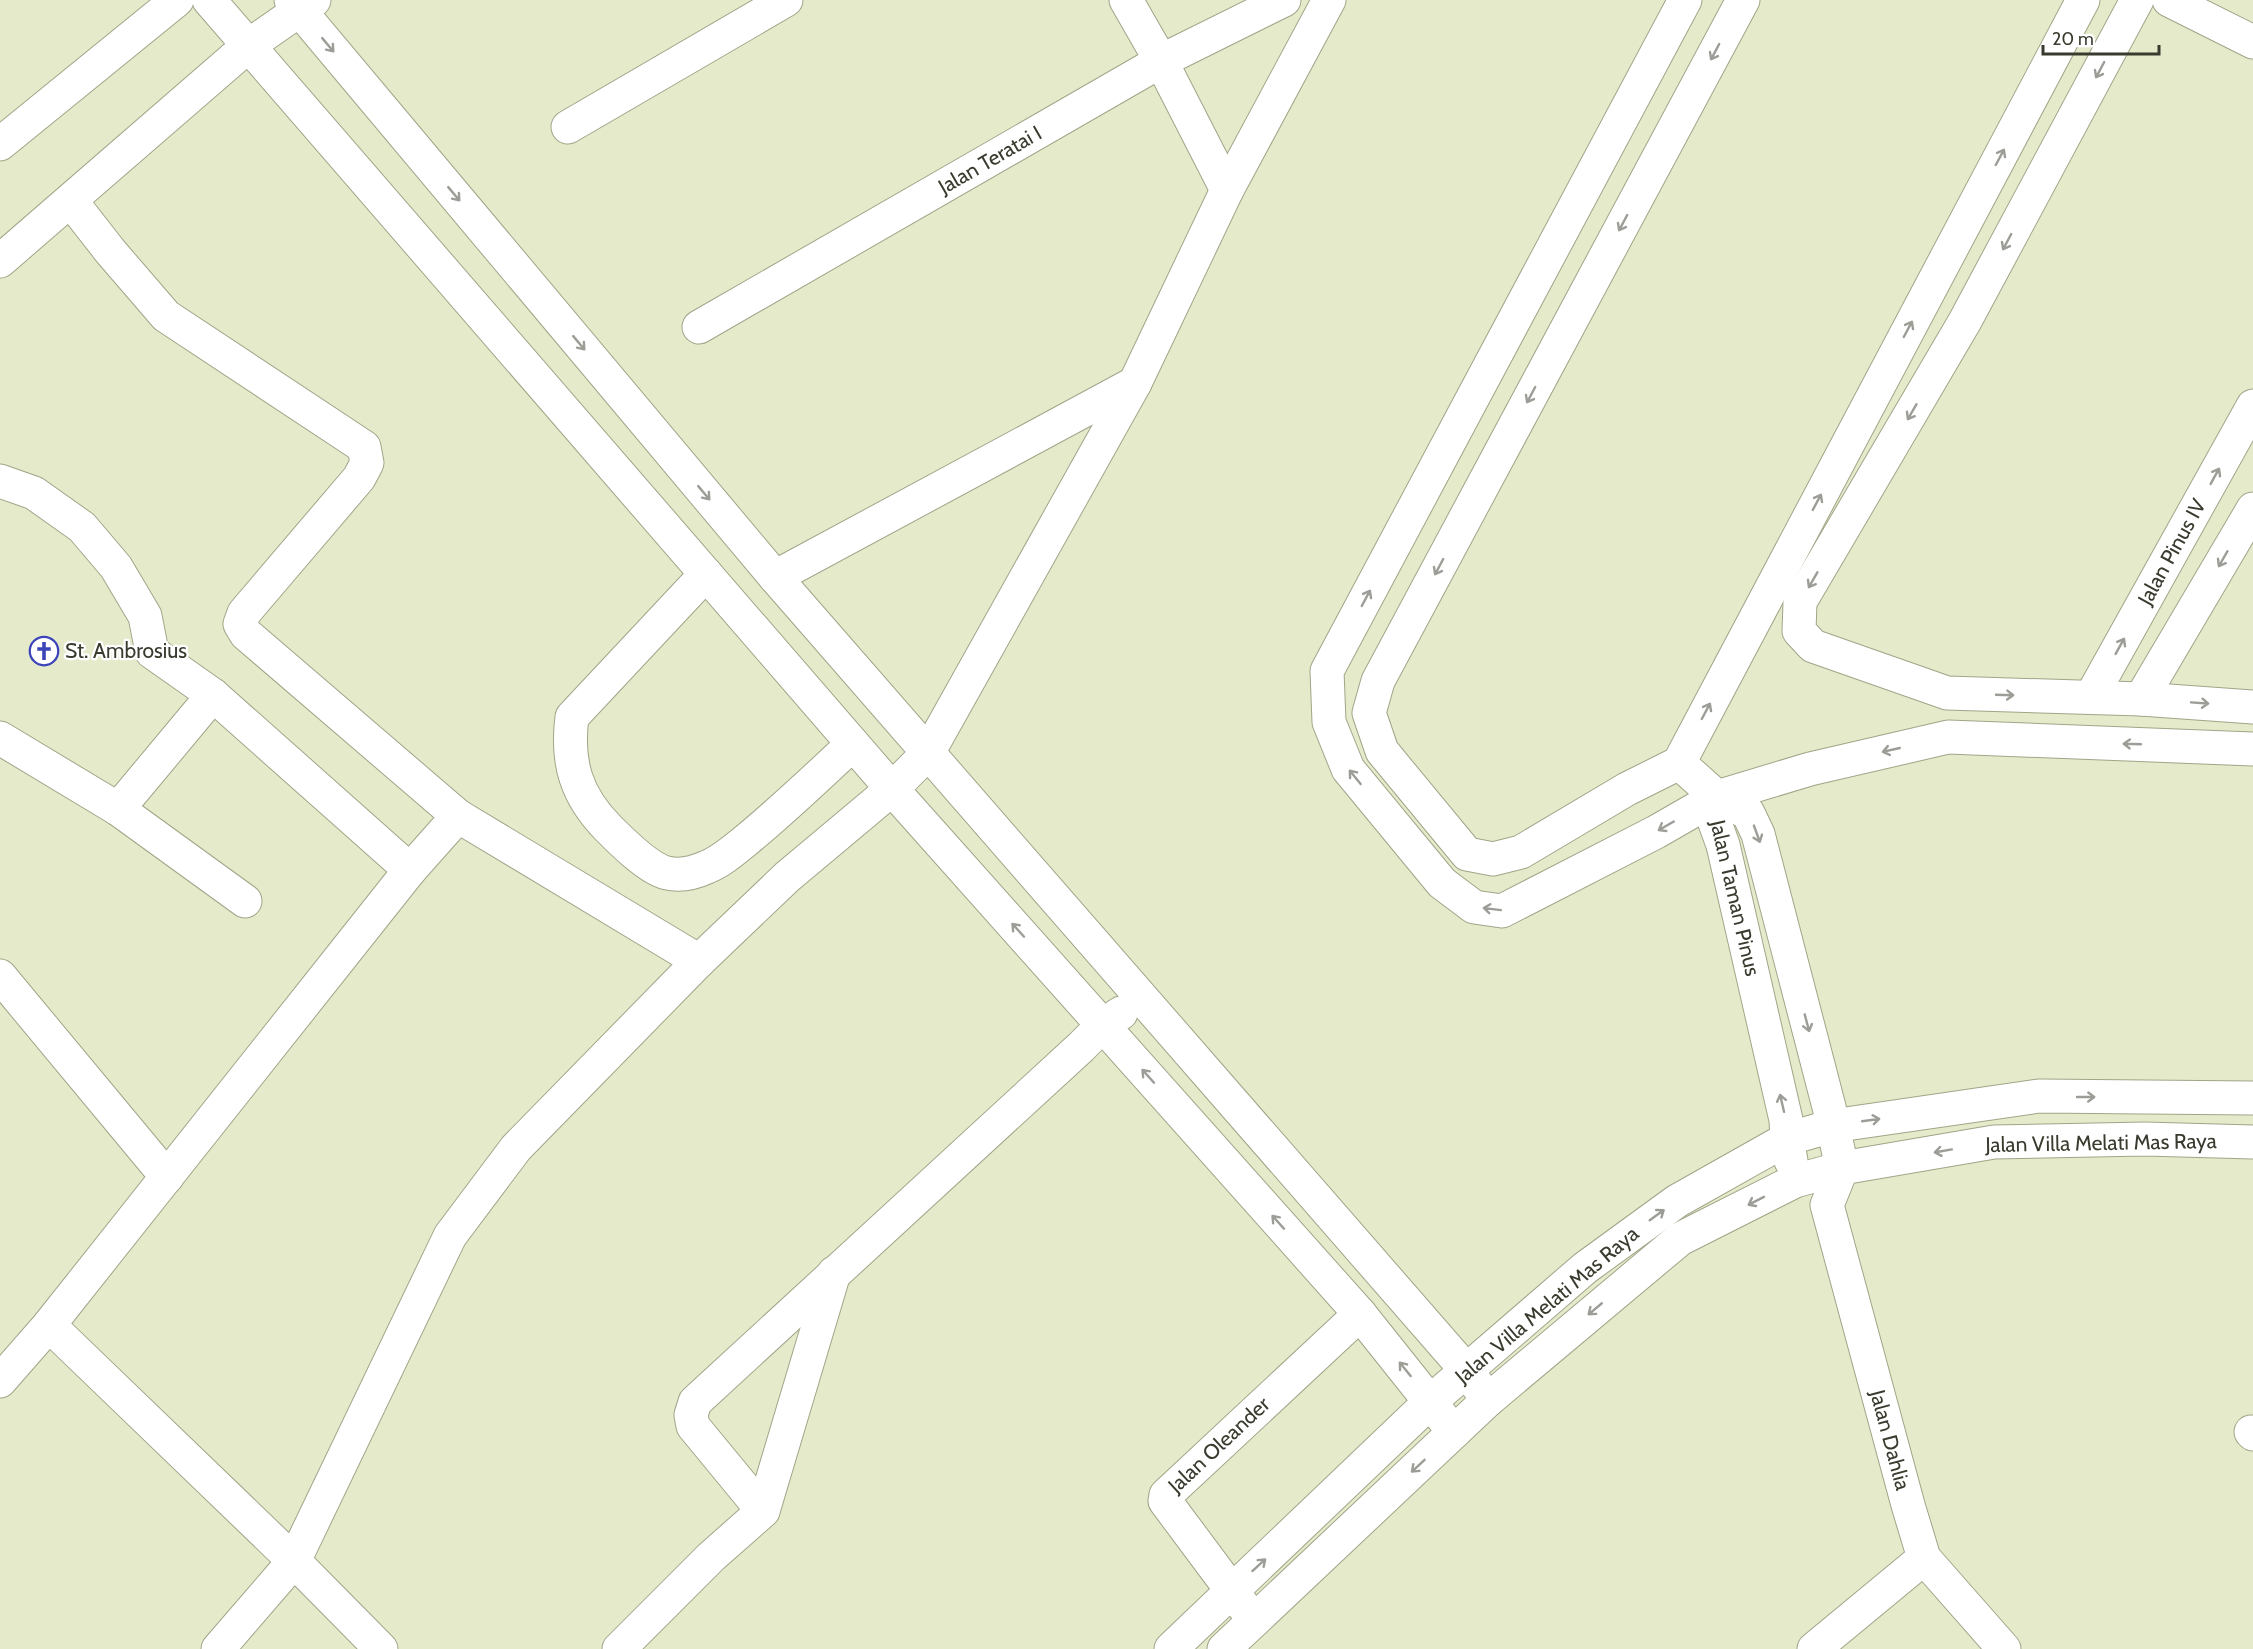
<svg xmlns="http://www.w3.org/2000/svg" width="2253" height="1649" font-family="Cabin,sans-serif">
<style>
.lines{fill:none;stroke-linecap:round;stroke-linejoin:round}
.minor-casing{stroke:#a1a588;stroke-width:35}
.minor{stroke:#fff;stroke-width:33}
.oneway{stroke:#9c9d96}
.labels{text-anchor:middle;stroke-width:4.5;stroke-linejoin:round;paint-order:stroke}
.street-label{font-size:21px;fill:#393b2e;stroke:#fff}
.poi-label{font-size:21px;fill:#393b2e;stroke:#fff;text-anchor:start}
</style>
<rect width="100%" height="100%" fill="#e5eacb"/>
<g class="lines">
<g class="minor-casing">
<g id="minor">
<polyline points="209,0 892,789 1360,1314 1454,1432"/>
<polyline points="291,0 775,577 1467,1371 1488,1400"/>
<polyline points="1126,0 1161,61 1227,190"/>
<polyline points="1685,0 1327,671 1329,722 1348,769 1442,883 1474,907 1502,911 1656,832 1717,797 1810,769 1948,737 2253,749"/>
<polyline points="1743,0 1378,681 1369,713 1382,751 1467,854 1493,859 1521,852 1627,789 1679,763 2083,0"/>
<polyline points="2137,0 1965,321 1800,602 1799,631 1813,646 1947,693 2141,699 2253,707"/>
<polyline points="2169,0 2253,42"/>
<polyline points="568,127 786,0"/>
<polyline points="0,144 177,0"/>
<polyline points="71,201 110,251 166,316 364,447 367,463 359,478 244,613 240,624 246,634 458,816"/>
<polyline points="0,261 248,46 314,0"/>
<polyline points="699,327 1161,61 1284,0"/>
<polyline points="0,481 34,493 82,527 116,567 145,616 152,652 213,695 410,870"/>
<path d="M706,574L572,717C566,762 576,796 609,829C622,842 649,869 667,873C680,876 694,873 707,867C720,862 733,851 744,842C782,811 817,777 853,744"/>
<polyline points="775,577 1135,383"/>
<polyline points="2091,697 2253,406"/>
<polyline points="2141,699 2253,509"/>
<polyline points="0,738 118,809 245,901"/>
<polyline points="1679,763 1717,797 1748,813 1758,834 1829,1107 1842,1168 1827,1205 1908,1505 1924,1558 2004,1649"/>
<polyline points="1717,797 1715,823 1723,845 1786,1120 1787,1139 1791,1161"/>
<polyline points="118,809 213,695"/>
<polyline points="0,976 167,1177"/>
<polyline points="49,1325 294,1561 381,1649"/>
<polyline points="0,1381 49,1325 410,870 458,816 699,961"/>
<polyline points="2251,1432 2253,1434"/>
<polyline points="763,1511 693,1426 691,1415 695,1402 1081,1047 1103,1025 1121,1013"/>
<polyline points="1244,1607 1165,1501 1166,1495 1360,1314"/>
<polyline points="218,1649 294,1561 450,1236 516,1148 699,961 787,877 892,789 928,753 1135,383 1227,190 1329,0"/>
<polyline points="619,1649 711,1557 763,1511 834,1273"/>
<polyline points="1171,1649 1431,1401 1585,1268 1677,1201 1787,1139 1832,1126 2039,1096 2253,1098"/>
<polyline points="1224,1649 1488,1400 1680,1239 1795,1181 1842,1168 1994,1142 2145,1139 2253,1142"/>
<polyline points="1814,1649 1924,1558"/>
</g>
</g>
<use href="#minor" class="minor"/>
</g>
<defs><path id="oneway-shaft" d="M-6 0H5M1.5-3L5.5 0L1.5 3" fill="none" stroke-width="1.6" stroke-linecap="round" stroke-linejoin="round" transform="scale(1.5)"/></defs>
<g class="oneway">
<use href="#oneway-shaft" transform="translate(328 45) rotate(50)"/>
<use href="#oneway-shaft" transform="translate(1715 52) rotate(118)"/>
<use href="#oneway-shaft" transform="translate(2100 70) rotate(118)"/>
<use href="#oneway-shaft" transform="translate(2000 157) rotate(-62)"/>
<use href="#oneway-shaft" transform="translate(454 194) rotate(50)"/>
<use href="#oneway-shaft" transform="translate(1623 223) rotate(118)"/>
<use href="#oneway-shaft" transform="translate(2007 242) rotate(118)"/>
<use href="#oneway-shaft" transform="translate(1908 329) rotate(-62)"/>
<use href="#oneway-shaft" transform="translate(579 343) rotate(50)"/>
<use href="#oneway-shaft" transform="translate(1531 395) rotate(118)"/>
<use href="#oneway-shaft" transform="translate(1912 412) rotate(120)"/>
<use href="#oneway-shaft" transform="translate(2215 476) rotate(-61)"/>
<use href="#oneway-shaft" transform="translate(704 493) rotate(50)"/>
<use href="#oneway-shaft" transform="translate(1817 502) rotate(-62)"/>
<use href="#oneway-shaft" transform="translate(2223 559) rotate(120)"/>
<use href="#oneway-shaft" transform="translate(1439 567) rotate(118)"/>
<use href="#oneway-shaft" transform="translate(1813 580) rotate(120)"/>
<use href="#oneway-shaft" transform="translate(1366 598) rotate(-62)"/>
<use href="#oneway-shaft" transform="translate(2120 646) rotate(-61)"/>
<use href="#oneway-shaft" transform="translate(2005 695) rotate(2)"/>
<use href="#oneway-shaft" transform="translate(2200 703) rotate(4)"/>
<use href="#oneway-shaft" transform="translate(1706 711) rotate(-62)"/>
<use href="#oneway-shaft" transform="translate(2132 744) rotate(-178)"/>
<use href="#oneway-shaft" transform="translate(1891 750) rotate(167)"/>
<use href="#oneway-shaft" transform="translate(1355 777) rotate(-129)"/>
<use href="#oneway-shaft" transform="translate(1666 826) rotate(150)"/>
<use href="#oneway-shaft" transform="translate(1757 834) rotate(70)"/>
<use href="#oneway-shaft" transform="translate(1492 909) rotate(-173)"/>
<use href="#oneway-shaft" transform="translate(1018 930) rotate(-132)"/>
<use href="#oneway-shaft" transform="translate(1807 1023) rotate(75)"/>
<use href="#oneway-shaft" transform="translate(1148 1076) rotate(-132)"/>
<use href="#oneway-shaft" transform="translate(2086 1097)"/>
<use href="#oneway-shaft" transform="translate(1782 1103) rotate(-103)"/>
<use href="#oneway-shaft" transform="translate(1871 1120) rotate(-8)"/>
<use href="#oneway-shaft" transform="translate(1943 1151) rotate(170)"/>
<use href="#oneway-shaft" transform="translate(1756 1201) rotate(153)"/>
<use href="#oneway-shaft" transform="translate(1657 1215) rotate(-36)"/>
<use href="#oneway-shaft" transform="translate(1278 1222) rotate(-132)"/>
<use href="#oneway-shaft" transform="translate(1595 1309) rotate(140)"/>
<use href="#oneway-shaft" transform="translate(1405 1369) rotate(-129)"/>
<use href="#oneway-shaft" transform="translate(1418 1466) rotate(137)"/>
<use href="#oneway-shaft" transform="translate(1259 1565) rotate(-42)"/>
</g>
<defs>
<g id="church-ring" transform="scale(1.5)"><circle r="9.5" fill="#fff" stroke="#3b44b8" stroke-width="1.5"/><path d="M-1.2-6h2.4v3.5h3.3v2.4h-3.3V6h-2.4V-.1h-3.3v-2.4h3.3Z" fill="#3b44b8"/></g>
</defs>
<g fill-rule="evenodd">
<use href="#church-ring" x="44" y="651"/>
</g>
<g class="labels">
<g class="street-label">
<text transform="translate(990 160) rotate(-30)" y="7">Jalan Teratai I</text>
<text transform="translate(2172 552) rotate(-61)" y="7">Jalan Pinus IV</text>
<text transform="translate(1735 898) rotate(77)" y="7">Jalan Taman Pinus</text>
<text transform="translate(2101 1143) rotate(-1)" y="7">Jalan Villa Melati Mas Raya</text>
<text transform="translate(1547 1305) rotate(-40)" y="7">Jalan Villa Melati Mas Raya</text>
<text transform="translate(1890 1440) rotate(75)" y="7">Jalan Dahlia</text>
<text transform="translate(1219 1445) rotate(-43)" y="7">Jalan Oleander</text>
</g>
<g class="poi-label">
<text x="65" y="658">St. Ambrosius</text>
</g>
</g>
<path d="M2043 45v9h116v-9" fill="none" stroke="#393b2e" stroke-width="3"/>
<text x="2052" y="45" font-size="18" fill="#393b2e" stroke="#ffffff" stroke-width="4.5" paint-order="stroke">20 m</text>
</svg>
